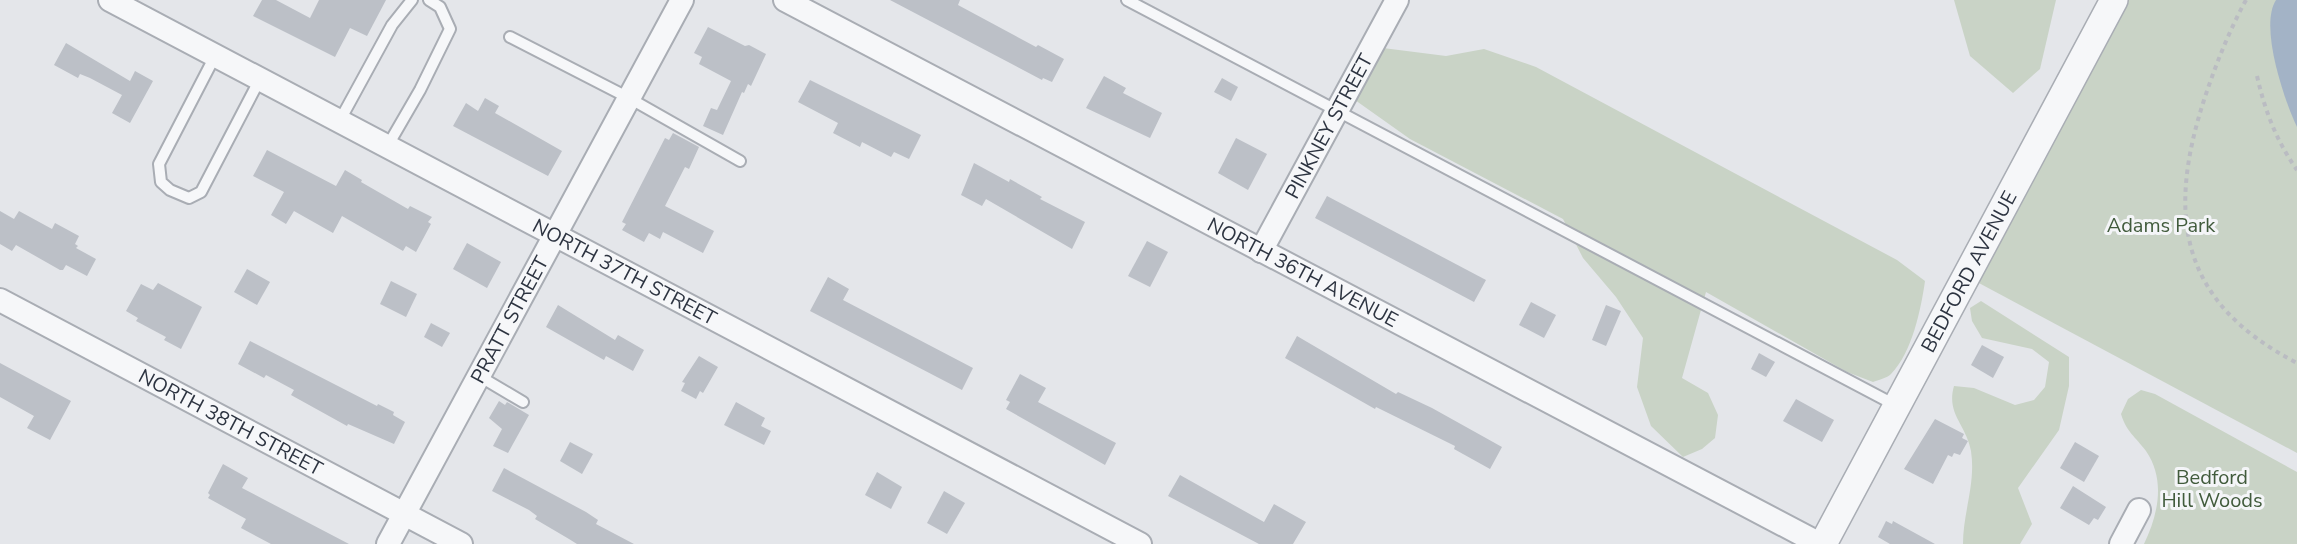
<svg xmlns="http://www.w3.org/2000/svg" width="2297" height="544" font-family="'Nunito Sans',sans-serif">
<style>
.green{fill:#c9d3c6}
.water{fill:#a3b3c6}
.building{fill:#bcc0c7}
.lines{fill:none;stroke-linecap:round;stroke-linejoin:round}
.service-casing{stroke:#a9adb4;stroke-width:14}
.minor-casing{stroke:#a9adb4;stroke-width:26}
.tertiary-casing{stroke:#a9adb4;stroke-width:30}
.path{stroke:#babcc2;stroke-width:4;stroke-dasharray:4.5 4.5;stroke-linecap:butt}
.service{stroke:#f6f7f9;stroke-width:10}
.minor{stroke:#f6f7f9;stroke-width:22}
.tertiary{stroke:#f6f7f9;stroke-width:27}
.labels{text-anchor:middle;stroke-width:6;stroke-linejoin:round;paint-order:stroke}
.street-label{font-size:20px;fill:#2d3441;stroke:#f4f5f8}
.park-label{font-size:20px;fill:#415b3c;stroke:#f4f5f8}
</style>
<rect width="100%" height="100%" fill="#e4e6ea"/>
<g class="green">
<polygon points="1954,0 2056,0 2040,69 2013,93 1970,56"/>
<polygon points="2125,0 2297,0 2297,453 1977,282"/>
<path d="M1383,48L1446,56L1484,49L1536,67L1897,260L1925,281C1921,309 1912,353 1891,374C1887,378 1878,380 1873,382L1847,372L1706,292L1682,378L1708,393L1718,415L1715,438L1702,449L1683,457L1651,426L1637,387L1643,338L1616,297L1583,258L1563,219L1410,139L1355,100Z"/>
<path d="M1981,301L2069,357V386L2059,430L2018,488L2032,524L2020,544H1963C1963,512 1976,484 1971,451C1966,424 1946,414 1954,386L1974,388L2015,405L2034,400L2045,387L2049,362L2032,349L1982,338L1972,321L1970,308Z"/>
<path d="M2141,390L2155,394L2297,472V544H2144C2158,515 2166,480 2146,451C2135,436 2127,433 2121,414L2128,399Z"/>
</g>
<path class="water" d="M2276,0H2297V127C2284,100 2259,26 2276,0Z"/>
<g class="building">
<polygon points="262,0 276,0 310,18 319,0 386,0 367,36 350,28 335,57 253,16"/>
<polygon points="890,0 960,0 958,5 1036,47 1038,45 1064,59 1052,82 1043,78 1042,80"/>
<polygon points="708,27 745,46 749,45 766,54 751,86 748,84 744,93 742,92 723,135 703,126 711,108 717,110 731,81 699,64 702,57 694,53"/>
<polygon points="66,43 130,81 135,71 153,81 130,123 112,113 122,95 90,78 80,74 78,78 54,65"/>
<polygon points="1104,76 1126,88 1123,93 1162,113 1150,138 1086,108"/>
<polygon points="1222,78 1238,87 1231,101 1214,92"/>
<polygon points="810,80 921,135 909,159 894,152 891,157 862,142 860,147 833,133 838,123 798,102"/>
<polygon points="485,98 499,106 495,113 562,151 548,176 453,126 466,103 478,111"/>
<polygon points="673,133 699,147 689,169 685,167 665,206 714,231 703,253 663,232 660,239 649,233 644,242 622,230 626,224 622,222 665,138 669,140"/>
<polygon points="1236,138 1267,154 1248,190 1218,173"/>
<polygon points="267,150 336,186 345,170 362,180 361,182 408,209 410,206 432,217 428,222 431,224 416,252 406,246 403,251 342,216 333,233 294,211 286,224 271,215 284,192 253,176"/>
<polygon points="974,163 1009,182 1010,179 1042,197 1040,199 1085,222 1072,249 986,199 982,206 961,195"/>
<polygon points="1327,196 1486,280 1474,302 1315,218"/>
<polygon points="0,211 14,219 19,211 52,229 55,223 79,236 75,244 78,246 76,248 96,259 87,276 66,265 63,270 60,270 16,245 12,251 0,244"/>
<polygon points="1147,241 1168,252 1150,287 1128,276"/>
<polygon points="467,243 501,262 487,288 453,269"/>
<polygon points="247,269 270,282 257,305 234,292"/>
<polygon points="828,277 849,289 843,300 973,368 962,390 810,311"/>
<polygon points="391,281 417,294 406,317 380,304"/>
<polygon points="158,283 202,307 181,349 164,340 166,337 136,321 138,318 126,311 141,284 153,290"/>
<polygon points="1531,302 1556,315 1544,338 1519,325"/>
<polygon points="558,305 615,340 618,335 644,350 633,371 606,356 604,360 546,327"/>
<polygon points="1606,305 1621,311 1606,346 1592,340"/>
<polygon points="431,323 450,333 442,347 424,337"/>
<polygon points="1297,336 1396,394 1398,392 1432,408 1502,447 1490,469 1454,449 1455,446 1376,407 1375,409 1285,358"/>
<polygon points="250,341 377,406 378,404 394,412 393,415 405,422 394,444 348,424 347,426 291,395 294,390 266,375 264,378 238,364"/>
<polygon points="1982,345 2004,357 1993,378 1971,365"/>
<polygon points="1759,353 1775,362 1766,377 1751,369"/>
<polygon points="699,356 718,367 703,393 700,391 696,399 681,391 685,383 682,382"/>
<polygon points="0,363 71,401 50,440 27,428 34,416 0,397"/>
<polygon points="1020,374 1046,388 1038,402 1116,443 1105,465 1006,409 1010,402 1006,400"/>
<polygon points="1796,399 1834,420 1822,442 1783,421"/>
<polygon points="499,401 505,405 507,402 529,415 508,453 493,446 502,429 489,418"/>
<polygon points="736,402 765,418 761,426 771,431 764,445 724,425"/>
<polygon points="1935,419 1964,434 1962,438 1968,441 1960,455 1954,453 1952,457 1948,455 1933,484 1904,469"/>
<polygon points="570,442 593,454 582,474 560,461"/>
<polygon points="2075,442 2099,456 2084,482 2060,468"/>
<polygon points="223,464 248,478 242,488 349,544 271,544 241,528 246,519 208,498 210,495 208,493"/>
<polygon points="504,468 586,512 598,520 596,524 634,544 577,544 569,539 535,519 537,516 529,510 492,491"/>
<polygon points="877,472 902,487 891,509 865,495"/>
<polygon points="1180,475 1264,522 1274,504 1306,522 1293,544 1259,544 1168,496"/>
<polygon points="2073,486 2106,507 2098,520 2094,518 2089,525 2060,508"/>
<polygon points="944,491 965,503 947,534 927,523"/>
<polygon points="1886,521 1892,524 1893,521 1935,544 1890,544 1878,537"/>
</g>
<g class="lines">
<g class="service-casing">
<g id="service">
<polyline points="1127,0 1897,406"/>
<polyline points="510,37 629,98 740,161"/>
<polyline points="215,56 159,164 161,182 170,190 189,198 201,192 260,79"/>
<polyline points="339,122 392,25 412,0"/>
<polyline points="387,147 420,90 450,29 440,7 429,0"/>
<polyline points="479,376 523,402"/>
</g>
</g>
<g class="minor-casing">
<g id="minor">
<path id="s1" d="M110,0L1140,544"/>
<path id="s2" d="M785,0L1820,544"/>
<path id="s3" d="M1261,251L1397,0"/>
<path id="s4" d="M0,300L461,544"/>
<path id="s5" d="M388,544L682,0"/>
<polyline points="2121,544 2139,510"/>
</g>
</g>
<g class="tertiary-casing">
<g id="tertiary">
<path id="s6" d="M1823,544L2114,0"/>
</g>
</g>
<g class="path">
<path d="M2246,0C2229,31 2216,64 2205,97C2166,215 2179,302 2297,363"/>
<path d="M2257,76C2265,111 2276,140 2297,170"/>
</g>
<use href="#service" class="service"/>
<use href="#minor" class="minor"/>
<use href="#tertiary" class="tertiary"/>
</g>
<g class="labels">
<g class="street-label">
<text dy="7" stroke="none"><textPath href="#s3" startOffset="142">PINKNEY STREET</textPath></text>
<text dy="7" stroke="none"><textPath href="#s2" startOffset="585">NORTH 36TH AVENUE</textPath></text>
<text dy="7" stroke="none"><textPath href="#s1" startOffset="582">NORTH 37TH STREET</textPath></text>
<text dy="7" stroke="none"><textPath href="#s6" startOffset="309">BEDFORD AVENUE</textPath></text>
<text dy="7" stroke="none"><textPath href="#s5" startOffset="255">PRATT STREET</textPath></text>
<text dy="7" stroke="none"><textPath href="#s4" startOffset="261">NORTH 38TH STREET</textPath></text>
</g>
<g class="park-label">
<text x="2161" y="232">Adams Park</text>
<text x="2212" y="484">Bedford<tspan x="2212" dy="23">Hill Woods</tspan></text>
</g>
</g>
</svg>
